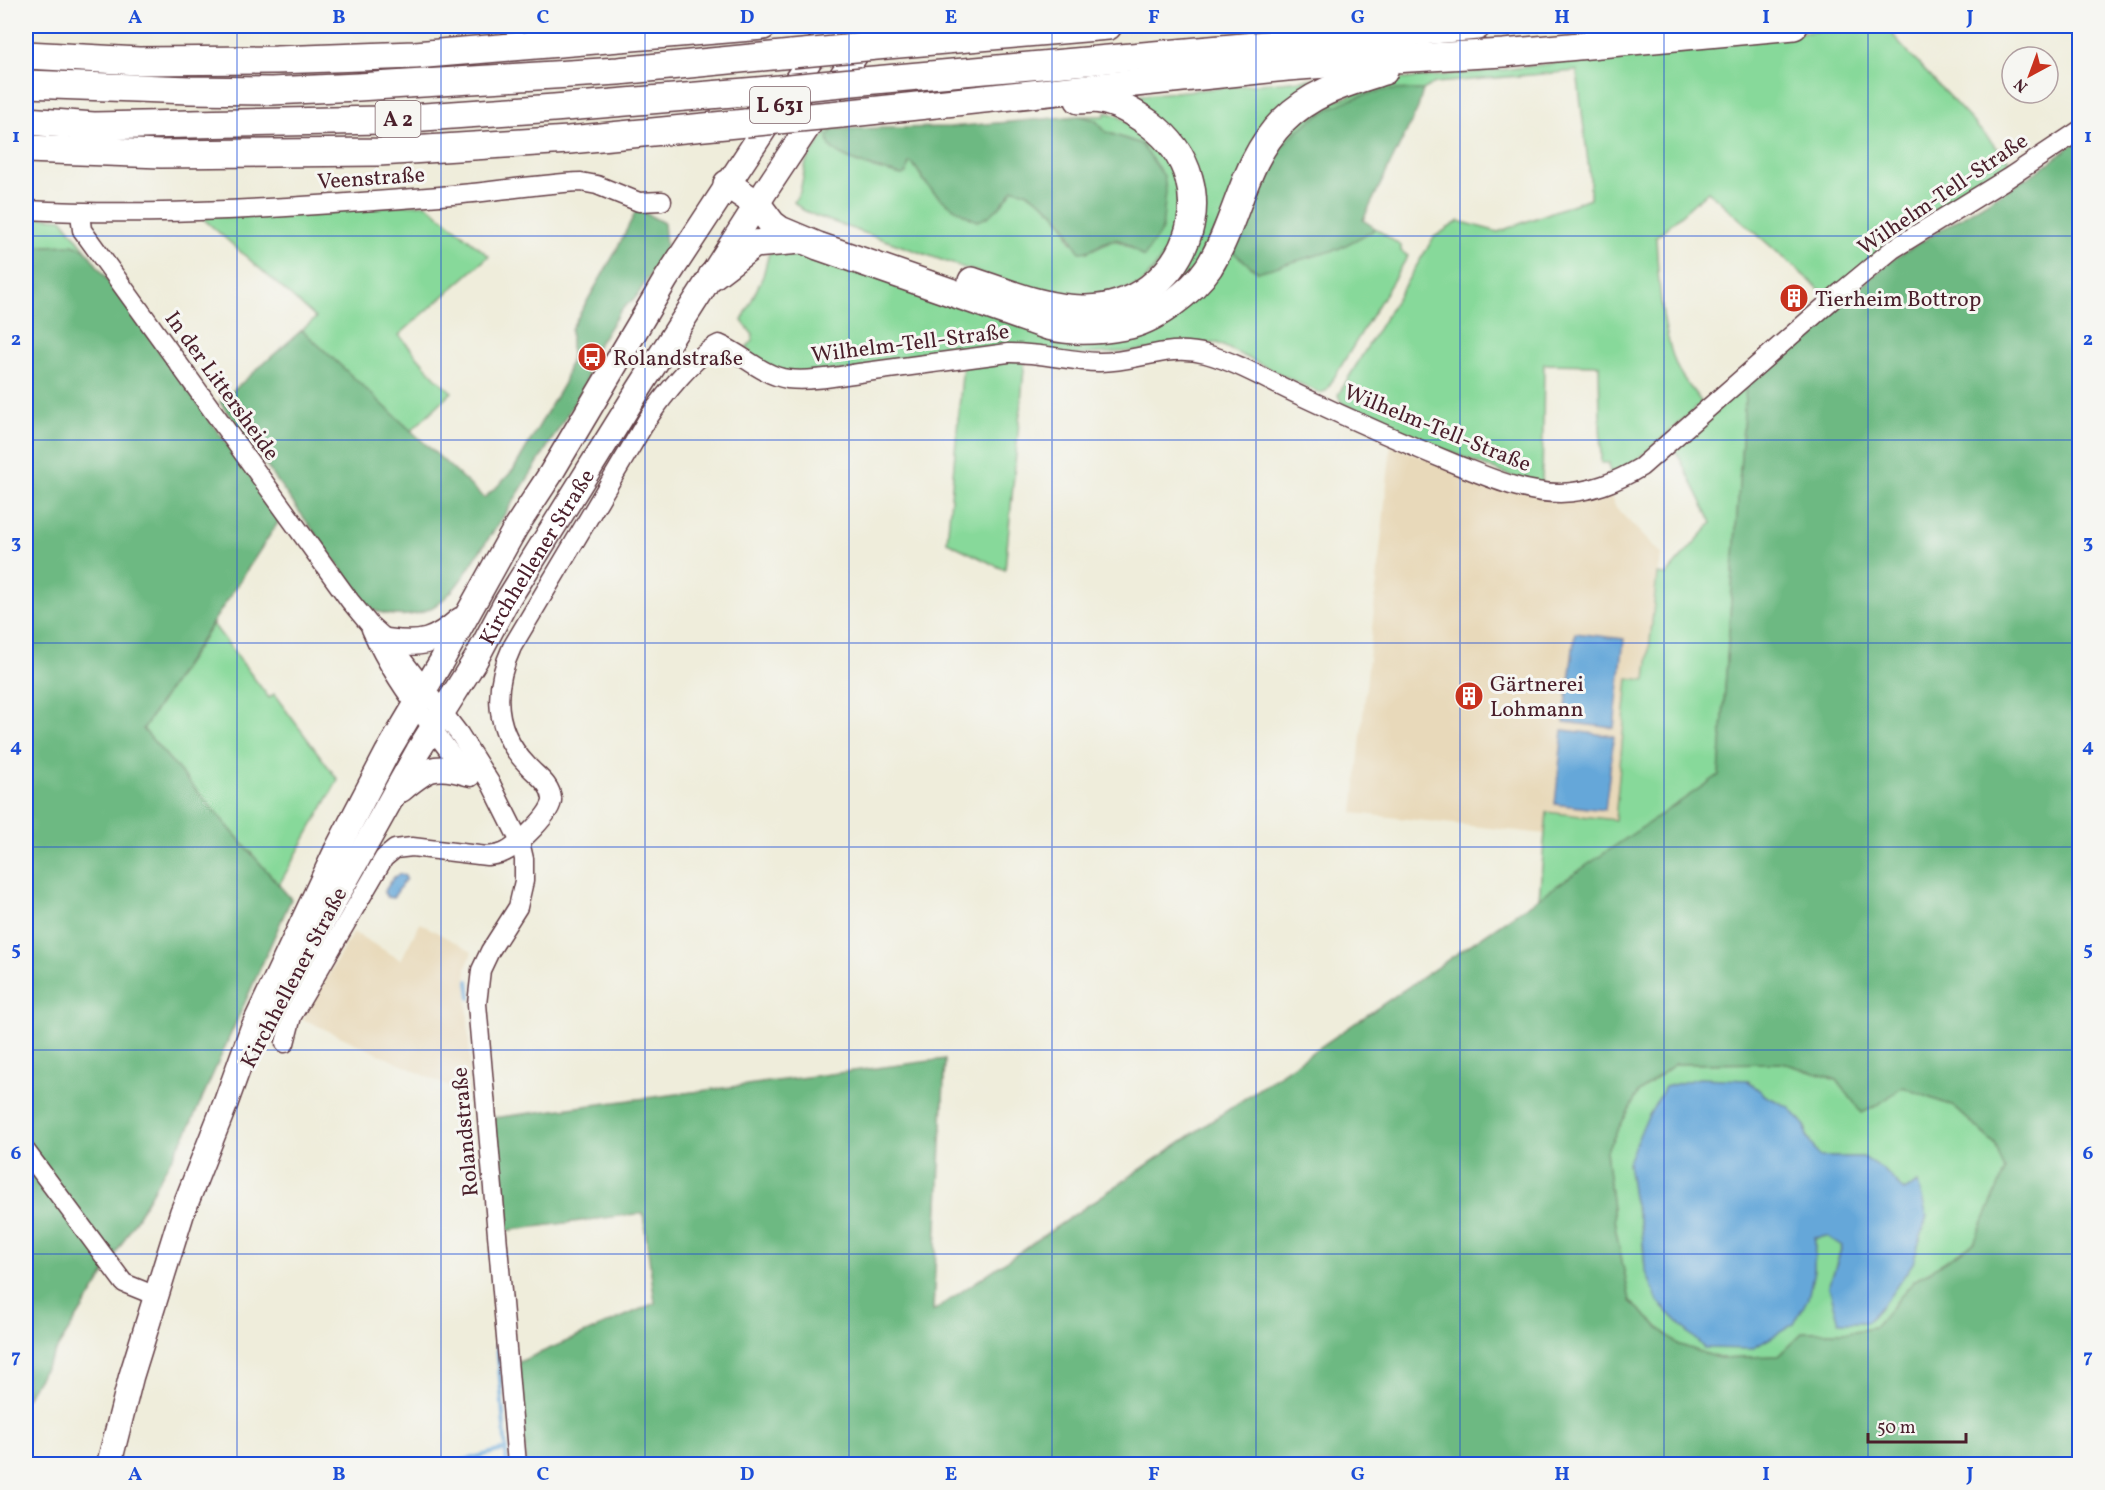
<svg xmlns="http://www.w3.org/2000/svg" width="2105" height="1490" font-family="Vollkorn,serif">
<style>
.built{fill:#e8d9ba}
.green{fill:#87d99a;stroke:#687c62;stroke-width:1.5;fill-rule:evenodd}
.forest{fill:#6db982;stroke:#5c6c56;stroke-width:1.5;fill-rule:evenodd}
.water{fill:#65a7d9;stroke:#586382;stroke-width:1.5}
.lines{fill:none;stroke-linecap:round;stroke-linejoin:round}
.stream{stroke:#65a7d9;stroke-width:4}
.minor-casing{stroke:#633e45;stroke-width:21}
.major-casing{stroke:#633e45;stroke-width:27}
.highway-casing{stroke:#633e45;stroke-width:30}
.minor{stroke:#fff;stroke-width:18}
.major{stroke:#fff;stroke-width:24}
.highway{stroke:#fff;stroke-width:27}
.highway-bridge-casing{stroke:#633e45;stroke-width:30;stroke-linecap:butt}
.highway-bridge{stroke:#fff;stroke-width:27}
.grid{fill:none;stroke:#1d4ed8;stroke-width:1.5;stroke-opacity:0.55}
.labels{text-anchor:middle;stroke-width:6;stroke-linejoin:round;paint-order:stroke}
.shield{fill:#f6f6f2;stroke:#7e6067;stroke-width:1.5}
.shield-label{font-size:21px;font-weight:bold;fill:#4a1f2b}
.street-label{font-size:22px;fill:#4a1f2b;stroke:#f6f6f2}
.poi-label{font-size:22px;fill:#4a1f2b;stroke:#f6f6f2;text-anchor:start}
.neatline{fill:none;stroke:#1d4ed8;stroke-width:2}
.grid-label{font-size:20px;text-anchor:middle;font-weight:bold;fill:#1d4ed8}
</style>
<rect width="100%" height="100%" fill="#f6f6f2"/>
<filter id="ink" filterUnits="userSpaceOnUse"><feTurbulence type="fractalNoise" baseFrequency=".0167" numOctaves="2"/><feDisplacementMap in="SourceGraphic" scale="12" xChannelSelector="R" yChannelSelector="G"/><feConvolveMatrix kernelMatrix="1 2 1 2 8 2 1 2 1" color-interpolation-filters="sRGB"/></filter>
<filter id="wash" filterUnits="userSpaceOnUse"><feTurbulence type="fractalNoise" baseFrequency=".008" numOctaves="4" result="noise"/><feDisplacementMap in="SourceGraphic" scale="24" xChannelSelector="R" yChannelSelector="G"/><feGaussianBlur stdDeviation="1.35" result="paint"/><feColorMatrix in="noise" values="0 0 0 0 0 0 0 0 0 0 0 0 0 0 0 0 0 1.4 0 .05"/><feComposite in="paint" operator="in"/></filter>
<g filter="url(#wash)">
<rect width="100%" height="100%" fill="#efeddb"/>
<g class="built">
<polygon points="1391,445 1496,486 1609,492 1616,508 1661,554 1646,680 1628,679 1615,820 1547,812 1545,834 1353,813"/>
<polygon points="420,923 472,952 466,968 471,1097 303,1019 353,932 401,960"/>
</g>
<g class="green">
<path d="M1866,26H2050L1892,33L1900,44L2014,166L1826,295L1708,191L1656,237C1658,278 1661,326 1676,365C1681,378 1694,391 1702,403L1636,461L1610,476L1609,463H1601L1599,365L1544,364L1542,485L1529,483L1429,444L1342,404L1338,395L1434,237L1459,221L1498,232L1590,198V179L1577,71L1435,83L1423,90L1383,91L1353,99L1320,114L1245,226L1234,252L1371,232L1375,228L1401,246V251L1408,256L1326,391L1320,393L1309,388L1217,343L1136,351L789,374L747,356L751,352L746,348L752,341L753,335L742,321L763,276L769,253L780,247L953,300L1170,314L1255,175L1305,112L1393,80L1509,69L1686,45Z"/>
<polygon points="1334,77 1317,89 1213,246 1164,302 1134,306 1197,195 1121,97"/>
<path d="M1105,112L1118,116L1159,146L1180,190L1177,238L1141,285L1078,301L970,270L816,216L803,210L794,202L800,192L806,162L829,128L833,129L828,136L849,159L902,175L909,163H912C919,171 922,180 929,187C942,202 959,212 977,221L995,211L1013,189C1031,190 1053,209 1063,224C1067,229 1068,236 1071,241C1075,246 1082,249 1087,252C1121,237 1112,236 1144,256V149L1141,144L1106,132L1095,120L1079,116H1105Z"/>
<polygon points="426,204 489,256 399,335 435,377 452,392 411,431 302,330 316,318 200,216"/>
<polygon points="26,216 62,219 85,249 71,245 26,247"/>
<polygon points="1025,359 1005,570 947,542 963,364"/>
<polygon points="1746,384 1719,775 1539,898 1547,812 1615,820 1628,678 1646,680 1657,574 1666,575 1712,523 1675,449"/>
<polygon points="213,624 269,698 274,694 338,780 279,885 143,729"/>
<path d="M1783,1063L1837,1080L1862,1112L1876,1106L1903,1087L1954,1107L1995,1144L2005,1171L1975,1243L1914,1281L1874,1328L1848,1332H1803L1778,1356L1719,1358L1677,1344L1630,1301L1615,1226L1606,1151L1639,1092L1675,1064ZM1747,1080L1766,1096L1789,1107L1805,1126L1807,1136L1819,1157H1863L1884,1170L1904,1191L1918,1183L1829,1287L1842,1246L1827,1236L1815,1238L1814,1270L1808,1297L1794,1324L1645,1270L1642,1230L1633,1197Z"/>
</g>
<g class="forest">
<path d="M1423,90L1418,108L1363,220L1375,228L1371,232L1338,249L1258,272L1233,252C1246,224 1255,193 1269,166C1291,125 1336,100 1381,91C1394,88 1410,90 1423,90Z"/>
<path d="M1079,116L1095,120L1106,132L1141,144L1164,176L1166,191L1162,230L1144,257C1137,252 1126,241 1118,240C1104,238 1094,253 1080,252C1072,243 1070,232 1063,223C1053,209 1031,190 1013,189C1004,202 993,218 977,221C959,212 942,202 929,187C923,180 919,171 912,163H909L906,173L902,175C885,171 840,161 830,146C829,144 828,139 828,136L833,129L950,127Z"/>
<path d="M2079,140V1464H526L519,1362L655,1303L643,1213L504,1231L493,1118L945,1059L933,1311L1719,775L1746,384L1893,259L2038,171ZM1783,1063L1837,1080L1862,1113L1876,1106L1903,1087L1954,1107L1995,1144L2005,1171L1974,1243L1914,1281L1874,1328L1848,1332H1803L1778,1356L1719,1358L1677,1344L1630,1301L1615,1226L1606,1151L1639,1092L1675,1064Z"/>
<path d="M637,209L664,223L666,246L662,255L637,296L621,310L590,357L587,379L582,390C550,443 519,495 484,545C468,568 454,598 427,610C408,619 389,616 370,609L220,402L302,330L484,498L501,483L514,469L564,383L571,358V329L615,253Z"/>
<polygon points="72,245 85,249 281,518 143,729 291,899 188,1130 99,1283 26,1398 26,247"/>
</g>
<g class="water">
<polygon points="1575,633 1624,639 1614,728 1564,722"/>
<polygon points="1563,730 1614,736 1605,810 1555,804"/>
<path d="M401,874L405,876L406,879C400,885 398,893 392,898L387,897L384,892L394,877Z"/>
<polygon points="1699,1078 1747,1080 1766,1096 1789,1107 1805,1126 1807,1137 1819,1157 1863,1157 1884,1170 1904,1191 1918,1183 1927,1216 1913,1263 1890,1296 1867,1322 1839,1322 1829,1287 1842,1246 1827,1236 1815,1238 1814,1270 1808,1298 1794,1324 1752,1349 1704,1348 1658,1302 1645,1269 1642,1230 1633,1197 1628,1162 1644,1124 1665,1087"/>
</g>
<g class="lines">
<g class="stream">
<polyline points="468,981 470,998"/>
<polyline points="496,1329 507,1464"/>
<polyline points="450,1464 506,1449"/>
</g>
</g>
</g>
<g filter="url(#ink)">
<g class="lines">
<g class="minor-casing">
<g id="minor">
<path d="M26,210C164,217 303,207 440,196C487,193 534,184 581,182L597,185L639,202L662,201"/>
<polyline points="80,213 82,230 350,601 369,624 388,641 460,735 491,784 520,842 524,859 524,881 518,907 490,951 481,970 477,1004 517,1464"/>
<path d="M371,629C386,664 407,694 430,725C443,743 455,761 471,777"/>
<path d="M285,1043L292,1016L384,858L395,849L412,847L487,856C494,855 499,855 505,852C517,846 554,812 552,799C551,784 537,776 528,766C494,731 492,690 512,647L647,420C662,398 695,355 719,344C743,354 761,375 788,379C811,382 843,375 866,372C913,366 961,359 1008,353C1038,352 1068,361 1098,362C1136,363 1167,343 1206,354C1239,363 1270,382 1301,396C1354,421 1406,444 1460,466C1493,479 1524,493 1560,493C1591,492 1616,482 1641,467L1841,292L1893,249L2008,178L2080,130"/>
<polyline points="26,1151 124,1283 156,1296"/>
</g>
</g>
<g class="major-casing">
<g id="major">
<path d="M388,641C421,646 435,642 460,620"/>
<path d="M401,790C426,769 434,763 467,773"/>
<path id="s1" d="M293,975L418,751L476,659L504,606L639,389L766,190L874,27"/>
<polyline points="109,1464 131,1377 182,1213 226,1102 252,1030 336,851 387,753 441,662 516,527 550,475 666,279 832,26"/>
</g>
</g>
<g class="highway-casing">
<g id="highway">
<polyline points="887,45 1108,26"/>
<polyline points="26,55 139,61 276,60 415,55 763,26"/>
<polyline points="863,81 1477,26"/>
<polyline points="26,84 190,90 272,91 358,87 618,71 792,54"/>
<polyline points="841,114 1287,67 1392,59 1504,53 1794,26"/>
<polyline points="26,121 94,126 381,120 554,108 769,90"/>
<polyline points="26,149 161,154 379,152 569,140 746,123"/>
<path d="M727,184L757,204L772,224L780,230L818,246L1048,326C1074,333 1099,331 1125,326C1142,323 1156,315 1170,305C1184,295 1199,282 1209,267C1238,220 1243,161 1283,121C1312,92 1346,83 1384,71"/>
<polyline points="712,276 754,244 801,240"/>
<path d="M972,281C1008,293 1048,310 1086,309C1185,307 1233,185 1150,124C1136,114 1119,103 1101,100C1094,98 1086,100 1079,100"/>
</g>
</g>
<use href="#minor" class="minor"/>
<use href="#major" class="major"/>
<use href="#highway" class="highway"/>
<g class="highway-bridge-casing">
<g id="highway-bridge">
<polyline points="792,54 887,45"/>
<polyline points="769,90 863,81"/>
<polyline points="746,123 841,114"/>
</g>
</g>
<use href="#highway-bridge" class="highway-bridge"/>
</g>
</g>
<path class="grid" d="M237,26V1464M441,26V1464M645,26V1464M849,26V1464M1052,26V1464M1256,26V1464M1460,26V1464M1664,26V1464M1868,26V1464M26,236H2080M26,440H2080M26,643H2080M26,847H2080M26,1050H2080M26,1254H2080"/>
<defs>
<g id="building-disc" transform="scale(1.5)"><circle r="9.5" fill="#c8321e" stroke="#f6f6f2"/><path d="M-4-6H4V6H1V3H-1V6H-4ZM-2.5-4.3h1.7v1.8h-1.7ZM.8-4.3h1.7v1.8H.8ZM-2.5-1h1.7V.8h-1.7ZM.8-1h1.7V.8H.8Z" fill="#fff"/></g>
<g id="bus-disc" transform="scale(1.5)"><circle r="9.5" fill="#c8321e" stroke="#f6f6f2"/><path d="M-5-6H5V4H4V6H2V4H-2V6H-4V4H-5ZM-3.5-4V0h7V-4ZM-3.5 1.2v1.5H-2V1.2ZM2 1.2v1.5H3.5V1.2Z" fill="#fff"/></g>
</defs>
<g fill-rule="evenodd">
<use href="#building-disc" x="1794" y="298"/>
<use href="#bus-disc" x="592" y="357"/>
<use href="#building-disc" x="1469" y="696"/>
</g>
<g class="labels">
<g class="shield">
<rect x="750" y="87" width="60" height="36" rx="4.5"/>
<rect x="375.5" y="101" width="45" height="36" rx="4.5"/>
</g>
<g class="shield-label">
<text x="780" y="112">L 631</text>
<text x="398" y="126">A 2</text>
</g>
<g class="street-label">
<text transform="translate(371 177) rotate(-4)" y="8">Veenstraße</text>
<text transform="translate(1942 193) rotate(-34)" y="8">Wilhelm-Tell-Straße</text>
<text transform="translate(910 342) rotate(-7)" y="8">Wilhelm-Tell-Straße</text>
<text transform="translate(223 385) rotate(54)" y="8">In der Littersheide</text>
<text transform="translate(1438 427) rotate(22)" y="8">Wilhelm-Tell-Straße</text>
<text dy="8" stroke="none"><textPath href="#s1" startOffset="484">Kirchhellener Straße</textPath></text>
<text transform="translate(293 977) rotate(-62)" y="8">Kirchhellener Straße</text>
<text transform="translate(464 1132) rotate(-95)" y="8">Rolandstraße</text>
</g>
<g class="poi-label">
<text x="1815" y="306">Tierheim Bottrop</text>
<text x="613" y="365">Rolandstraße</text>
<text x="1490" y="691">Gärtnerei<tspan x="1490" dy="25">Lohmann</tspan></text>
</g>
</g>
<rect width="2105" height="1490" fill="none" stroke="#f6f6f2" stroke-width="66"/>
<g transform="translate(2030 75) rotate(221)"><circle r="28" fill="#f6f6f2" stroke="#b1a0a2" stroke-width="1.5"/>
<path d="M0-4.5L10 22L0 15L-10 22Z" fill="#c8321e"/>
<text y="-9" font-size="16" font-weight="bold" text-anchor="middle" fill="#4a1f2b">N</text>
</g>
<path d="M1868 1433v9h98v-9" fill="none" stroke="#4a1f2b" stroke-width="3"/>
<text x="1877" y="1433" font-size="18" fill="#4a1f2b" stroke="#f6f6f2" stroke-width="4.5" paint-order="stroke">50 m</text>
<rect x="33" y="33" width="2039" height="1424" class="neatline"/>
<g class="grid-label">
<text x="135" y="23">A</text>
<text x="339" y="23">B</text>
<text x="543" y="23">C</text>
<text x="747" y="23">D</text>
<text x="951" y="23">E</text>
<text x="1154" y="23">F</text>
<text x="1358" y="23">G</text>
<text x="1562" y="23">H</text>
<text x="1766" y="23">I</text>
<text x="1970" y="23">J</text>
<text x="16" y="142">1</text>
<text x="2088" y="142">1</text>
<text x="16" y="345">2</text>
<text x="2088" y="345">2</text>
<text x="16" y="548">3</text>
<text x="2088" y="548">3</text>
<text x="16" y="752">4</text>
<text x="2088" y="752">4</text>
<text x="16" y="955">5</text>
<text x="2088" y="955">5</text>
<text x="16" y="1159">6</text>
<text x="2088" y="1159">6</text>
<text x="16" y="1362">7</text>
<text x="2088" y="1362">7</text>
<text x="135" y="1480">A</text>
<text x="339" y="1480">B</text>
<text x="543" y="1480">C</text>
<text x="747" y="1480">D</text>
<text x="951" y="1480">E</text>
<text x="1154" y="1480">F</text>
<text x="1358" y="1480">G</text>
<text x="1562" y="1480">H</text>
<text x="1766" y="1480">I</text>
<text x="1970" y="1480">J</text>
</g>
</svg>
